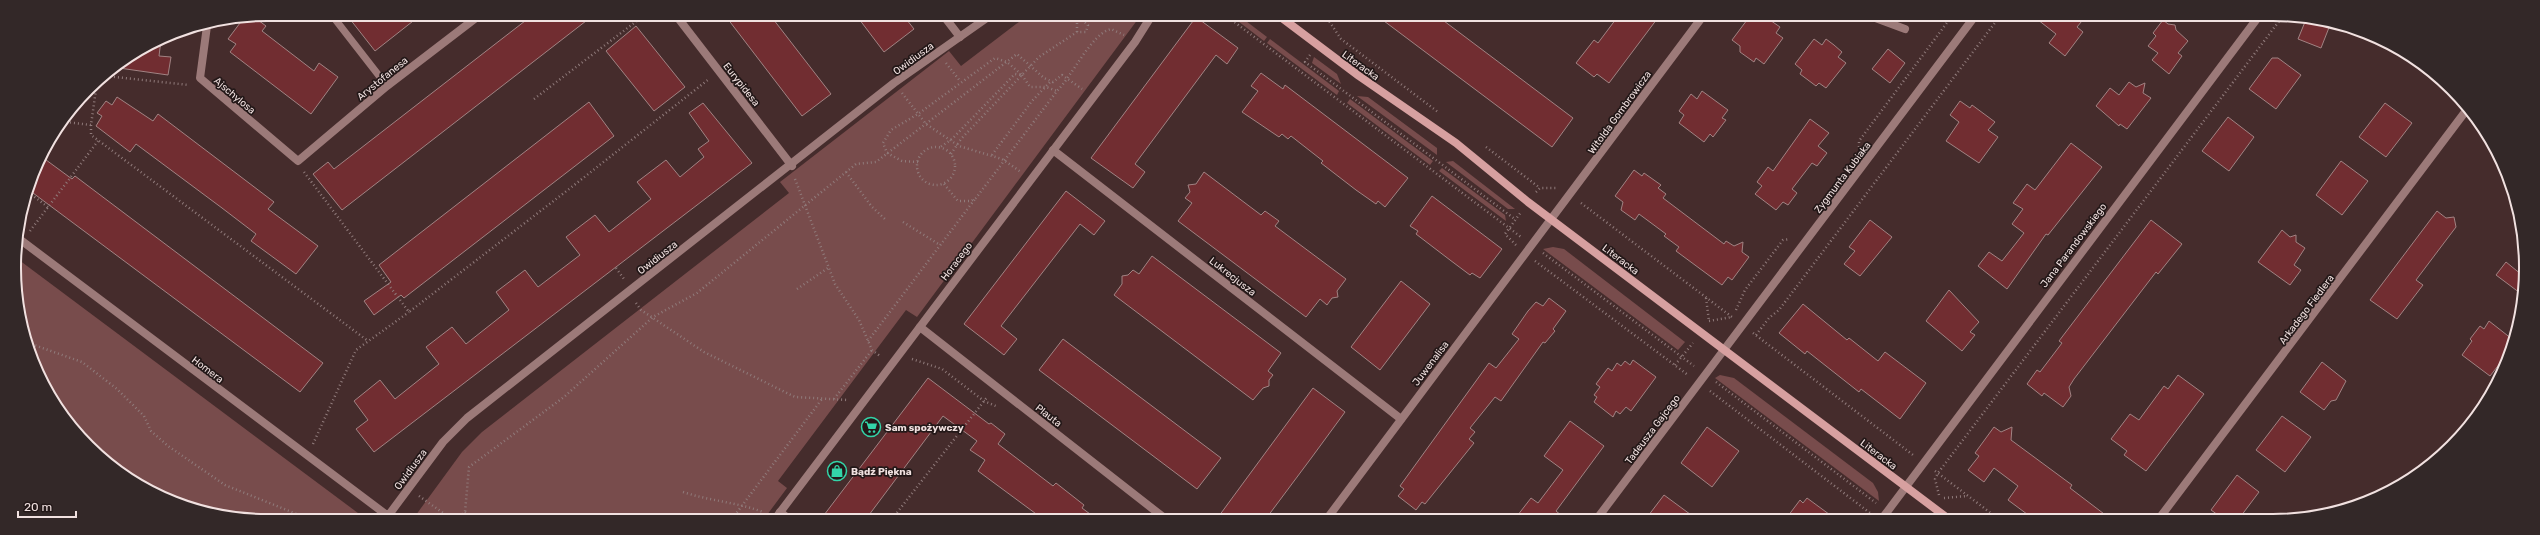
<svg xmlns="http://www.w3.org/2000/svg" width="2540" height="535" font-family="Rubik,sans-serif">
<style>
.green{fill:#784c4c}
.building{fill:#712d31;stroke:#a18383}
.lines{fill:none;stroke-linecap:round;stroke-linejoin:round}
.path{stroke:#907b7b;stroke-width:2.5;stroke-dasharray:1 3;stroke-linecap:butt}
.lane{stroke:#9c7a79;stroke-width:7}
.street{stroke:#9c7a79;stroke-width:8}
.secondary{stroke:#d7a0a0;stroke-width:8}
.labels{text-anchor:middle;stroke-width:3.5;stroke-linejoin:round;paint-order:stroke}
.street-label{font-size:10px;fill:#f1e1e0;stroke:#231818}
.poi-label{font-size:10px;font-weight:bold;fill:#f1e1e0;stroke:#231818;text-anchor:start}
.rim{fill:none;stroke:#f1e1e0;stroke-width:2}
</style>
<rect width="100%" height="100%" fill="#452c2c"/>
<g class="green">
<polygon points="1028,15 1141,15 917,317 906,310 778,481 787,488 764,519 756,519 752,516 750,519 413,519 462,452 482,432 789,193 780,182 949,51 961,66"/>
<polygon points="1230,15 1238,15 1267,37 1264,41"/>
<polygon points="1270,39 1339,91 1337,95 1267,43"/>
<polygon points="1314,57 1337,74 1341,84 1312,63"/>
<polygon points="1357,96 1368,97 1437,148 1437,155"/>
<polygon points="1350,99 1433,161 1430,165 1347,103"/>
<polygon points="1453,161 1515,209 1508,209 1446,162"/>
<polygon points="1442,168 1505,215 1506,221 1439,171"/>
<polygon points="1553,247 1564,249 1685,342 1678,350 1543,249"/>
<polygon points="15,257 366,519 235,519 155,495 77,434 28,349"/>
<polygon points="1720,375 1734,378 1873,483 1878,492 1879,501 1715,378"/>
</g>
<g class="building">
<polygon points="346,14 422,14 375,51"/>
<polygon points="534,14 595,14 342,210 313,174 328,162 334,169"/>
<polygon points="724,14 770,15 831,94 802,116"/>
<polygon points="856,15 903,15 914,29 884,52"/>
<polygon points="1376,15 1436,15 1573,118 1552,147"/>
<polygon points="1619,15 1660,15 1609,83 1597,74 1594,77 1576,63 1594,40 1598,43"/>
<polygon points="1750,16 1764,16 1780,27 1776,33 1783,38 1764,64 1756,58 1754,62 1740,52 1740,46 1732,40"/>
<polygon points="2033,16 2086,16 2077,27 2083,32 2065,56 2049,43 2056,34"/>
<polygon points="254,17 266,26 262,31 314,71 319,63 338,77 311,114 230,52 236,44 228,39 243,19"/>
<polygon points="1196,17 1238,48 1227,64 1216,55 1135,164 1145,172 1133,188 1091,158"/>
<polygon points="2307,17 2330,25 2321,48 2298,39"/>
<polygon points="2163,20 2168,24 2175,25 2176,30 2188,41 2178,53 2182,56 2169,74 2152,60 2158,53 2148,46 2156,36 2153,33"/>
<polygon points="636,26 685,87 654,111 606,51"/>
<polygon points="1814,39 1822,45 1826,39 1834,45 1842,52 1838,57 1846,63 1826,88 1819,83 1816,86 1800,74 1802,70 1795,64"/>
<polygon points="161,40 159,56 171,57 168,75 119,68"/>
<polygon points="1888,49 1905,63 1890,83 1872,69"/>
<polygon points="2272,58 2278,58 2301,75 2276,109 2249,89"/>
<polygon points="1261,73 1283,89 1285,85 1408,178 1385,207 1378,201 1376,204 1356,190 1321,163 1323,161 1291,136 1288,139 1282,134 1279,137 1242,112 1258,91 1251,86"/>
<polygon points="2129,82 2136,87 2145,83 2143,93 2151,98 2127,129 2120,124 2119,126 2096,106 2110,88 2119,95"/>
<polygon points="1702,91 1728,110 1722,118 1726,120 1713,137 1710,134 1704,142 1679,123 1684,115 1679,111 1691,94 1697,99"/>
<polygon points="117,97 153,121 158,114 274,202 268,209 318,246 296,274 251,241 256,234 222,208 136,144 130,152 96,126 102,116 97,113 106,101 112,105"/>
<polygon points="1960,101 1970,108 1972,105 1995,122 1988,130 1998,137 1979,163 1946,141 1959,122 1950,115"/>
<polygon points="589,102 614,136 404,298 401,295 374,315 364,301 391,282 379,265"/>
<polygon points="703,103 752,163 374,452 356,429 368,420 354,401 380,380 395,399 439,364 426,347 452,327 466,344 509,310 496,292 525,270 538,287 580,255 566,237 595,215 609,232 651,199 637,182 666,160 680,177 704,157 698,149 709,141 689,113"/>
<polygon points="2385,103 2412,123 2386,157 2359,137"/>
<polygon points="2228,117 2254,137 2229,171 2202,151"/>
<polygon points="1810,119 1829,133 1818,146 1827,153 1817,166 1812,163 1792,189 1797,193 1788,205 1783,202 1776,210 1755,194 1762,186 1757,182 1768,167 1773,171"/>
<polygon points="2071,143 2102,167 2048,235 2046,234 2007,289 1978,266 1989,252 2002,261 2024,233 2012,224 2023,209 2013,203 2027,184 2035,190"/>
<polygon points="42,157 72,179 75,176 323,363 300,392 29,190 33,170"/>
<polygon points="2341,161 2368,181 2342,215 2316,195"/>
<polygon points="1634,170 1642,176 1644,173 1661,185 1658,188 1666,194 1663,198 1724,244 1726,241 1734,246 1743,242 1742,252 1749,257 1732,280 1728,277 1722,285 1676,251 1679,247 1664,236 1666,234 1639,214 1635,220 1621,210 1623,202 1615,196"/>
<polygon points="1204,172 1261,215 1265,211 1279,221 1275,226 1346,279 1337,291 1338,297 1332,298 1327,305 1320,299 1306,317 1178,221 1192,203 1185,198 1190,192 1188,185 1196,184"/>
<polygon points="1066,191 1105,221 1094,235 1080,224 1001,326 1017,339 1004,355 964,324"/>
<polygon points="1432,196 1502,249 1480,278 1472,273 1470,275 1450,260 1416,234 1418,231 1410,226"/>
<polygon points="2437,211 2446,218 2454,217 2456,227 2416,280 2423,285 2397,319 2370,300"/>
<polygon points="1870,220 1892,237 1860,276 1844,264 1855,251 1849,247"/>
<polygon points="2151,220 2182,244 2158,274 2156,272 2074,379 2069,387 2071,396 2063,407 2044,393 2042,396 2027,384 2037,370 2040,372 2062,343 2059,341"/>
<polygon points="2282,230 2290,237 2296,235 2296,242 2305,248 2294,265 2301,270 2290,285 2258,262"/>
<polygon points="1152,256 1281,353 1268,371 1273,375 1269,380 1269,386 1263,388 1253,400 1114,295 1122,284 1122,276 1128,275 1133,270 1139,274"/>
<polygon points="2506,262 2522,275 2524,296 2496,275"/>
<polygon points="1401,281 1430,304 1380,370 1351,347"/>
<polygon points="1949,290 1979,322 1970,332 1975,335 1962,351 1926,321"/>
<polygon points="1549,298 1566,311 1553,329 1555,331 1545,343 1543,342 1501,401 1495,397 1470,428 1475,432 1469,439 1474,443 1425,504 1422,502 1416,510 1398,496 1404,489 1400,486 1489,363 1496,368 1519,339 1512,334 1528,311 1536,302 1543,306"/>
<polygon points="1803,304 1847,340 1849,338 1878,361 1885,352 1926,383 1900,419 1861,389 1859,392 1807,351 1805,354 1779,333"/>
<polygon points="2489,321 2512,339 2508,353 2490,376 2462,355 2472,341 2470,339 2480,326 2484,329"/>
<polygon points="1063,339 1221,458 1197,489 1039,370"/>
<polygon points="1633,360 1656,377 1631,411 1626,407 1620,414 1616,411 1613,417 1594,402 1597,397 1594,395 1600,387 1596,384 1608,368 1612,371 1617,363 1621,366 1625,361 1630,365"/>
<polygon points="2322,362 2346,381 2336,400 2331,401 2324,410 2300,392"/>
<polygon points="2178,375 2204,394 2146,471 2124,455 2127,451 2111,439 2130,414 2139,420 2164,386 2168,389"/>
<polygon points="928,378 989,424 991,423 1005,434 998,444 1053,486 1056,483 1084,505 1082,508 1098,520 1043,519 978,471 985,460 970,450 977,441 943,416 866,519 821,519"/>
<polygon points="1313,388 1345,412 1312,457 1265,520 1216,520"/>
<polygon points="2282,416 2311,437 2285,472 2256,450"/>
<polygon points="1570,421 1604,446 1556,511 1567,520 1514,520 1531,498 1538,503 1563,470 1544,456"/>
<polygon points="1707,427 1739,451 1712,487 1681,463"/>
<polygon points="1994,427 2001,432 2012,427 2011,440 2072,485 2070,488 2112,520 2035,520 2008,500 2018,486 1994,468 1984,482 1968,470 1979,456 1975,453"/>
<polygon points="2237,475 2259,492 2238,520 2225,520 2211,510"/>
<polygon points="1664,495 1698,520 1645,520"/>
<polygon points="1807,498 1837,520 1785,520 1800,500 1803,503"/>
</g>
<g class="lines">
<g class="path">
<polyline points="1225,15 1521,237"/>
<polyline points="1245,15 1253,21 1257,15"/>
<polyline points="1325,15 1341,39 1438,112"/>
<polyline points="1077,32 1077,23 1085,15"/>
<polyline points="1310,55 1305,62 1516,220"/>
<polyline points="946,63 960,81"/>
<polyline points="1022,75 1030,87 1046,87 1057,91"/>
<polyline points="106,76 189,85"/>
<polyline points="902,93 926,124 959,146 1002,159 1021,172"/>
<polyline points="534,99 646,14"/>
<polyline points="66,122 91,125 97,82"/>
<polyline points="91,125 91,135 368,341"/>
<polyline points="1486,147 1540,188"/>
<polyline points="1859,147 1859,141 1952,16"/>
<circle cx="936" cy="166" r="19"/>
<polyline points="951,154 961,139 1039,57 1077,32 1086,32 1088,25 1077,15"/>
<polyline points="992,155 1032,101 1051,81"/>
<polyline points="918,162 902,161 887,153 883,143 891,130 918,114 995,58 1007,62 1022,75 1015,74 1011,78 952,139 939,148"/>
<polyline points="304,172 409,312 573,186 709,79"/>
<polyline points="846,172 872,207 886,220"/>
<polyline points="795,179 835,284 859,320 872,350 880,356"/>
<path d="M944,184L958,201H971L976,198L1057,91C1073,75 1091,34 1111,29L1124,35"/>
<polyline points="28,192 48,207"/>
<polyline points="1536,192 1540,188 1557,188"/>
<polyline points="1581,203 1732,317"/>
<polyline points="903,222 940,245"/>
<polyline points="30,231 98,141"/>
<polyline points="1516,245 1505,234 1521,212"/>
<polyline points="1543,253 1694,366"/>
<polyline points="1535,261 1688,375"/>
<polyline points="616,268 624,279"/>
<polyline points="797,289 828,268"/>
<polyline points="1706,298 1709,321"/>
<polyline points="636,303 641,310 704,352 795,397 848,400"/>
<polyline points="1736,310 1745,290 1783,240 1790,239"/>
<polyline points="1709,321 1732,317"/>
<polyline points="1753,333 1913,455"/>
<polyline points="1756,335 1769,318 1779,310 2000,16"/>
<polyline points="26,338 34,345 82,362 117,389 144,416 151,431 168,446 225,485 299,515 303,519"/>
<polyline points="868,341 975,199"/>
<polyline points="912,359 942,369 984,401 998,407"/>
<polyline points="1675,365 1693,343"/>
<polyline points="1716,382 1876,503"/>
<polyline points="1710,391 1870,513"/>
<polyline points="834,399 872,350"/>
<polyline points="313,444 356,350 409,312"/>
<polyline points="1935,471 2000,520"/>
<path d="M683,492C710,501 736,502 763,512"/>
<polyline points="1939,495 1935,479 1938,473 2283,16"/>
<polyline points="419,496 446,515 458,519"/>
<polyline points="1944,498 1967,496"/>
<polyline points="465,512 473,519"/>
<polyline points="456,519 465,512 469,467 564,397 653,317 697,293 856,164 876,162 1017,54 1044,78 1053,82 1062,75 1082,89"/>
<polyline points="732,519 822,399"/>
<polyline points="892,519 988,396"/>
</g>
<polyline class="lane" points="331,14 387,86"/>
<g class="street">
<polyline points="675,14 792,166"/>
<polyline points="943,15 960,37"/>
<polyline points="1870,16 1905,29"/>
<polyline points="207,26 200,78 298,161 387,86 481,14"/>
<polyline points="1053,150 1401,419"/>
<polyline points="18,238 388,516 443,442 467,418 894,83 991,15"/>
<polyline points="920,327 1167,520"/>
<polyline points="780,512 789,519"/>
<polyline points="775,519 1135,42 1152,15"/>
<polyline points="1326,520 1703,16"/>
<polyline points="1596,520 1975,16"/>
<polyline points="1881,520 2259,16"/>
<polyline points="2158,520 2468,108"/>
</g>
<polyline class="secondary" points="1278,15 1359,76 1456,143 1528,202 1950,520"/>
</g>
<defs>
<g id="supermarket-ring" transform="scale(1)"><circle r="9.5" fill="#231818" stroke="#33d4a8" stroke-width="1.5"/><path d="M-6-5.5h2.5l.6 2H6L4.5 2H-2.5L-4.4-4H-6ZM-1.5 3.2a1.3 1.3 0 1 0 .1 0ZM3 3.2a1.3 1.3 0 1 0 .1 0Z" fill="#33d4a8"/></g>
<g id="shop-ring" transform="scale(1)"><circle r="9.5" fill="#231818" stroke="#33d4a8" stroke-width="1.5"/><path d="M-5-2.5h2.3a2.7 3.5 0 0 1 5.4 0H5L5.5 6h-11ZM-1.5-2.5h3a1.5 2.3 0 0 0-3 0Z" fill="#33d4a8"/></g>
</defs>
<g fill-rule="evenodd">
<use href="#supermarket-ring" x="871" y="427"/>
<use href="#shop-ring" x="837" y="471"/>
</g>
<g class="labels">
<g class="street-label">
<text transform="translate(913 58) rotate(-36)" y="4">Owidiusza</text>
<text transform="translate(1361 65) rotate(36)" y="4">Literacka</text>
<text transform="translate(382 78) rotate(-39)" y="4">Arystofanesa</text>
<text transform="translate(742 84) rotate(52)" y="4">Eurypidesa</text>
<text transform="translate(235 95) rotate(40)" y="4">Ajschylosa</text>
<text transform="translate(1619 112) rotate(-54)" y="4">Witolda Gombrowicza</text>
<text transform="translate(1842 177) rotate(-53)" y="4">Zygmunta Kubiaka</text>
<text transform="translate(2073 245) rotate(-53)" y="4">Jana Parandowskiego</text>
<text transform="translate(657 257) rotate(-38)" y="4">Owidiusza</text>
<text transform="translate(1621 259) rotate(37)" y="4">Literacka</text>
<text transform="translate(956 261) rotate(-53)" y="4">Horacego</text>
<text transform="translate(1233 276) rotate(38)" y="4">Lukrecjusza</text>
<text transform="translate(2306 309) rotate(-53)" y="4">Arkadego Fiedlera</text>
<text transform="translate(1430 363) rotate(-53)" y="4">Juwenalisa</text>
<text transform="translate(208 369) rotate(37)" y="4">Homera</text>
<text transform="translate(1049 415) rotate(38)" y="4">Plauta</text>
<text transform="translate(1652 429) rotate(-53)" y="4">Tadeusza Gajcego</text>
<text transform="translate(1879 454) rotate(37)" y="4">Literacka</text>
<text transform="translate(410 469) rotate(-54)" y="4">Owidiusza</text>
</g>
<g class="poi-label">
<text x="885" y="431">Sam spożywczy</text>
<text x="851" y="475">Bądź Piękna</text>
</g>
</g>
<path d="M0 0H2540V535H0ZM267 21H2273A246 246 0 0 1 2519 267V268A246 246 0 0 1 2273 514H267A246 246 0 0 1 21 268V267A246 246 0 0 1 267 21Z" fill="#332828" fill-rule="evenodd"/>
<path class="rim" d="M267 21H2273A246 246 0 0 1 2519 267V268A246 246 0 0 1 2273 514H267A246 246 0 0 1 21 268V267A246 246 0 0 1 267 21Z"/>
<path d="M18 511v6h58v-6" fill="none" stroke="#f1e1e0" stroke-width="2"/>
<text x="24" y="511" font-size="12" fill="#f1e1e0" stroke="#231818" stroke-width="3" paint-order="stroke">20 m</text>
</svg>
